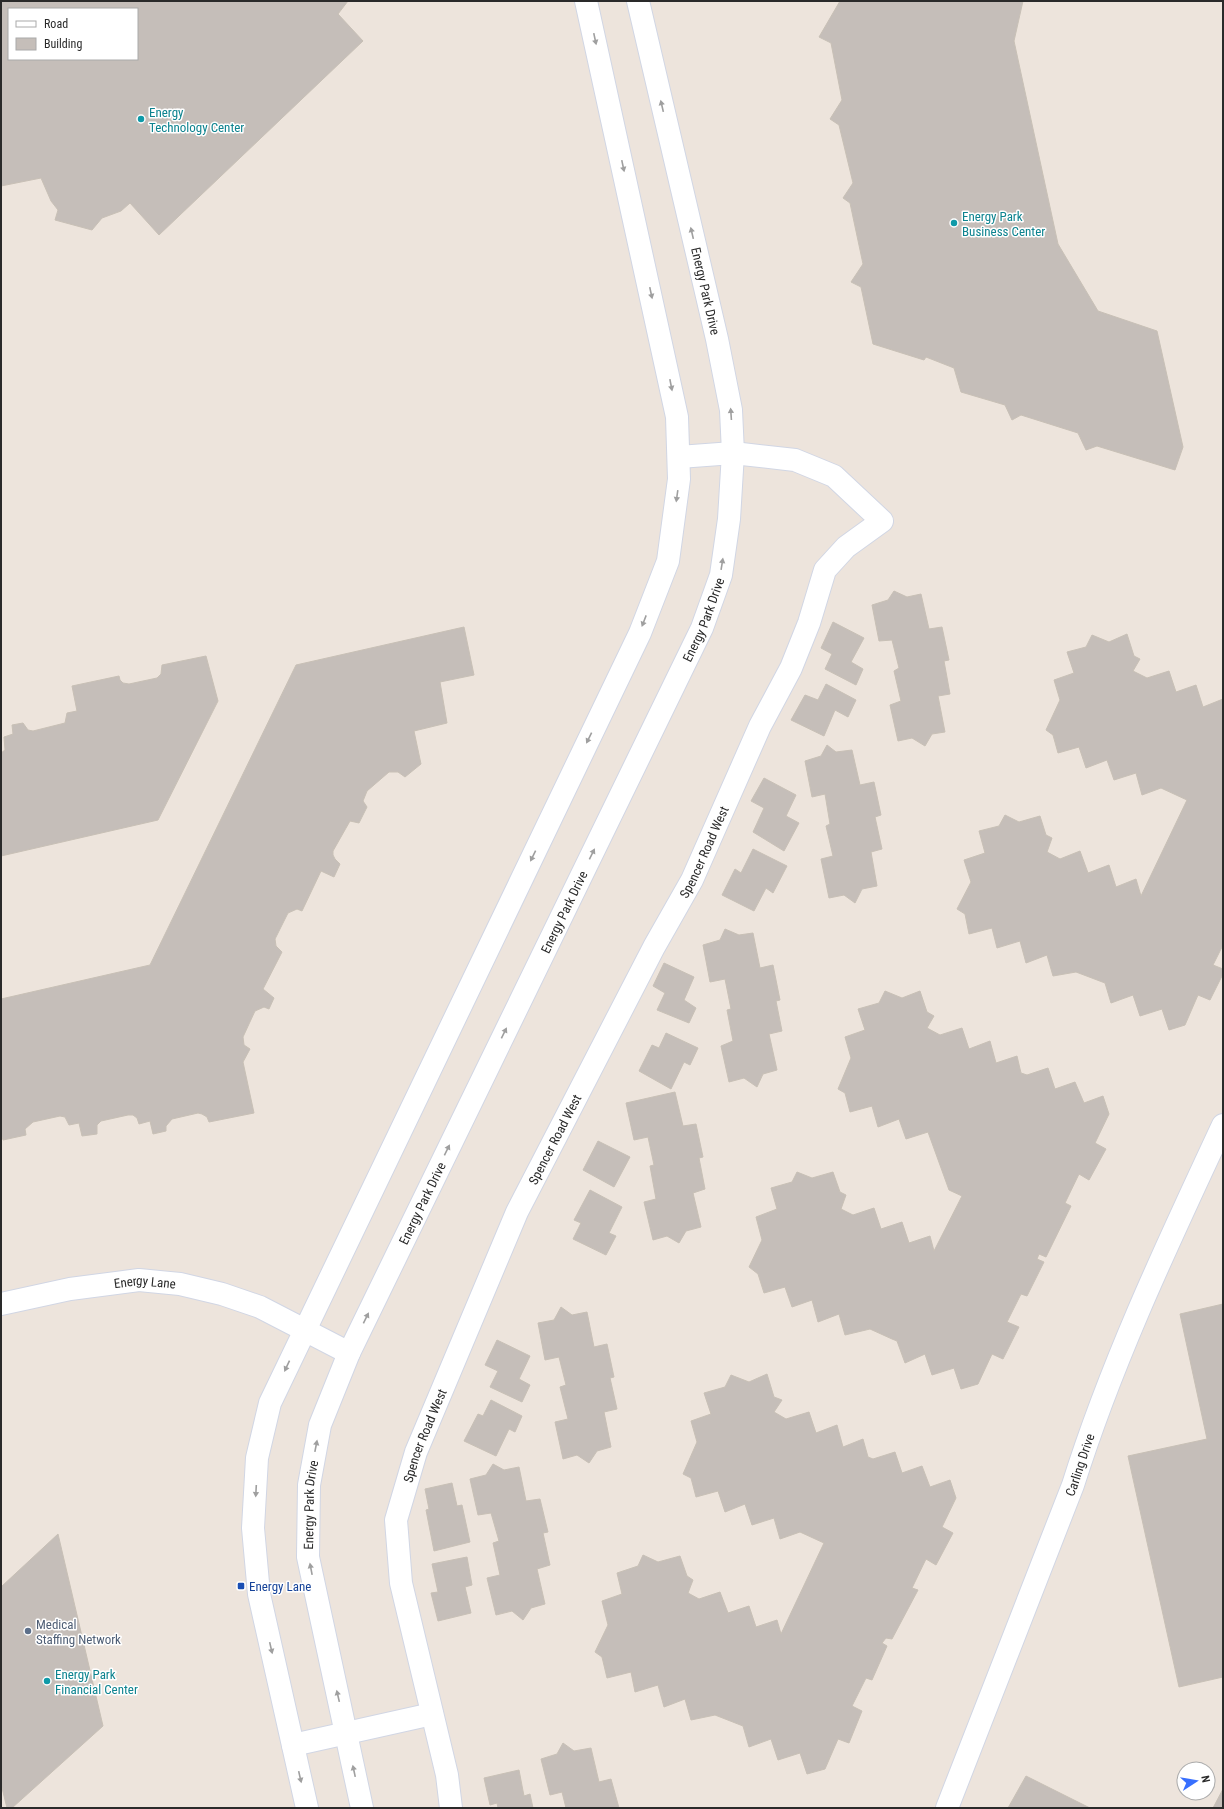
<svg xmlns="http://www.w3.org/2000/svg" width="1224" height="1809" font-family="'Roboto Condensed',sans-serif">
<style>
.building{fill:#c5beb9;stroke:#c8c0b6;fill-rule:evenodd}
.lines{fill:none;stroke-linecap:round;stroke-linejoin:round}
.minor-casing{stroke:#d1d6e4;stroke-width:24}
.tertiary-casing{stroke:#d1d6e4;stroke-width:24}
.minor{stroke:#fff;stroke-width:22}
.tertiary{stroke:#fff;stroke-width:22}
.oneway{fill:#9f9f9f}
.culture-dot{fill:#0f9aa8;stroke:#fff;stroke-width:1.5}
.transit-dot{fill:#1a4fb4;stroke:#fff;stroke-width:1.5}
.service-dot{fill:#5c6f8a;stroke:#fff;stroke-width:1.5}
.labels{text-anchor:middle;stroke-width:3;stroke-linejoin:round;paint-order:stroke}
.culture-label{font-size:13px;fill:#0d838f;stroke:#fff;text-anchor:start}
.street-label{font-size:13px;fill:#2a2a2a;stroke:#fff}
.transit-label{font-size:13px;fill:#164399;stroke:#fff;text-anchor:start}
.service-label{font-size:13px;fill:#4e5e75;stroke:#fff;text-anchor:start}
</style>
<rect width="100%" height="100%" fill="#ede4dc"/>
<g class="building">
<path d="M1,1H348L338,14L363,41L159,235L130,203L121,211L102,218L92,230L55,220L58,210L51,201L41,178L1,186ZM9,9H137V59H9Z"/>
<polygon points="840,1 1023,1 1014,41 1058,244 1098,311 1157,331 1183,447 1175,470 1097,446 1086,450 1078,433 1021,415 1012,420 1005,405 961,392 954,368 926,357 924,360 873,344 861,287 851,282 863,264 850,203 843,198 853,183 839,125 830,119 842,100 831,43 819,37"/>
<polygon points="894,591 907,597 921,594 929,629 942,627 949,660 944,661 950,694 938,696 945,732 932,734 925,746 912,738 898,741 890,705 901,701 894,671 899,668 892,640 879,641 872,605 888,600"/>
<polygon points="833,622 864,638 851,662 863,669 856,685 825,669 832,654 821,648"/>
<polygon points="464,627 474,675 440,682 447,723 414,731 421,764 405,777 398,772 389,772 367,791 363,801 367,807 359,823 350,821 333,851 333,855 335,859 340,864 334,877 321,871 302,911 297,909 288,913 275,939 276,946 282,952 263,989 274,998 269,1009 264,1007 255,1011 243,1037 244,1045 250,1049 243,1062 254,1113 209,1122 207,1117 202,1114 198,1113 172,1119 166,1126 166,1131 153,1134 150,1121 139,1124 137,1118 133,1115 128,1115 101,1121 97,1125 97,1134 82,1136 79,1123 69,1125 65,1117 60,1116 33,1122 25,1129 26,1135 3,1140 1,1134 1,999 150,965 296,665"/>
<polygon points="1127,634 1134,656 1140,659 1133,671 1147,678 1169,671 1176,692 1196,685 1203,707 1223,699 1223,945 1213,965 1223,969 1223,974 1210,1000 1198,995 1185,1025 1169,1030 1162,1009 1140,1016 1133,995 1111,1003 1105,983 1076,972 1053,976 1047,955 1026,963 1020,941 997,948 992,928 969,934 965,914 957,909 971,882 964,860 985,853 979,831 999,826 1005,815 1019,822 1040,816 1046,835 1052,838 1047,852 1060,859 1080,851 1088,873 1109,865 1116,887 1136,879 1141,896 1187,800 1161,788 1142,795 1136,773 1114,780 1107,760 1086,768 1079,747 1058,753 1053,735 1046,730 1060,700 1054,680 1074,673 1067,652 1086,647 1092,635 1109,642"/>
<polygon points="206,656 218,701 158,820 1,856 1,753 5,750 4,737 13,734 12,725 23,723 28,730 33,731 65,723 67,713 77,711 72,686 119,676 120,680 123,683 129,684 157,678 161,674 162,665"/>
<polygon points="826,684 856,700 848,717 835,710 824,736 791,720 805,695 818,700"/>
<polygon points="827,745 836,752 852,750 860,785 874,782 881,815 875,817 882,849 871,852 877,886 862,889 855,903 844,895 829,898 821,859 833,856 826,826 830,824 825,794 812,797 805,761 821,756"/>
<polygon points="764,778 796,795 786,816 799,823 784,851 753,832 764,808 751,801"/>
<polygon points="753,849 787,866 773,893 766,888 754,911 722,895 735,869 741,873"/>
<polygon points="725,929 739,935 753,933 760,968 773,965 780,1000 776,1001 782,1031 769,1034 777,1070 763,1074 757,1087 744,1078 729,1082 721,1046 733,1041 727,1010 731,1009 725,979 710,982 703,945 720,940"/>
<polygon points="664,963 694,977 684,1000 696,1008 689,1023 657,1010 665,993 653,986"/>
<polygon points="885,991 902,998 920,991 927,1012 934,1016 927,1028 940,1035 962,1028 969,1049 990,1041 996,1063 1017,1056 1021,1073 1027,1075 1048,1068 1055,1089 1075,1082 1084,1103 1103,1096 1109,1114 1095,1143 1106,1149 1089,1180 1079,1174 1065,1203 1071,1206 1046,1257 1039,1254 1037,1259 1044,1262 1027,1296 1021,1294 1007,1322 1019,1327 1003,1359 992,1354 978,1384 961,1389 954,1368 932,1375 925,1354 905,1363 897,1341 892,1339 870,1329 845,1335 839,1314 818,1322 812,1300 792,1307 785,1287 764,1293 758,1274 749,1267 762,1240 756,1217 777,1209 771,1188 792,1182 797,1172 812,1178 833,1172 840,1192 846,1195 841,1209 853,1215 874,1208 881,1229 902,1222 909,1243 930,1236 934,1251 962,1196 949,1190 928,1132 906,1139 899,1119 878,1127 872,1106 850,1112 845,1093 838,1089 851,1058 845,1037 865,1030 858,1009 879,1003"/>
<polygon points="666,1033 698,1048 690,1065 684,1062 671,1089 639,1071 652,1045 659,1048"/>
<polygon points="675,1092 683,1126 696,1124 703,1157 699,1158 705,1189 693,1193 701,1227 686,1231 679,1243 667,1236 653,1240 644,1202 656,1199 650,1166 654,1165 648,1137 634,1140 626,1103"/>
<polygon points="598,1141 630,1157 614,1187 583,1170"/>
<polygon points="590,1190 622,1207 609,1233 616,1236 606,1255 573,1239 581,1223 574,1220"/>
<polygon points="1223,1304 1223,1677 1179,1687 1128,1456 1207,1439 1180,1314"/>
<polygon points="561,1307 572,1315 587,1312 594,1347 607,1344 614,1377 610,1378 617,1409 604,1412 611,1447 597,1451 589,1463 577,1455 563,1459 555,1422 568,1419 560,1387 566,1385 559,1357 545,1360 538,1323 554,1320"/>
<polygon points="497,1340 530,1356 519,1379 530,1385 522,1402 490,1387 498,1371 485,1365"/>
<polygon points="767,1374 774,1397 782,1400 774,1412 786,1419 809,1412 816,1433 837,1425 843,1447 863,1439 868,1457 873,1459 895,1452 902,1473 922,1466 930,1487 950,1480 956,1498 942,1527 953,1533 936,1565 926,1559 912,1588 918,1590 892,1639 886,1638 882,1643 887,1646 872,1680 866,1678 852,1706 862,1711 849,1743 838,1739 825,1769 807,1774 800,1753 778,1760 771,1739 749,1747 743,1726 715,1715 691,1720 685,1699 664,1707 658,1685 635,1692 631,1672 607,1678 602,1657 595,1652 608,1625 602,1601 622,1594 617,1573 638,1566 643,1555 658,1562 680,1556 687,1576 693,1580 688,1593 699,1599 720,1592 728,1613 749,1606 756,1627 777,1620 781,1634 824,1543 800,1532 780,1539 774,1518 752,1525 745,1504 725,1512 718,1491 696,1497 691,1478 683,1474 697,1442 691,1421 711,1414 704,1393 725,1387 731,1375 749,1382"/>
<polygon points="491,1400 522,1416 515,1432 509,1429 496,1456 464,1441 478,1414 483,1416"/>
<polygon points="493,1464 504,1470 519,1467 526,1501 540,1499 548,1532 543,1533 550,1565 537,1569 545,1604 531,1608 523,1620 512,1611 496,1615 487,1578 500,1575 493,1543 499,1541 491,1513 478,1515 470,1479 486,1475"/>
<polygon points="452,1483 457,1506 462,1505 470,1542 434,1551 426,1510 429,1509 425,1489"/>
<polygon points="58,1534 103,1726 12,1808 7,1808 1,1784 1,1587"/>
<polygon points="467,1557 472,1585 465,1587 471,1613 438,1621 431,1593 438,1592 432,1564"/>
<polygon points="563,1743 574,1751 591,1748 599,1782 611,1779 619,1808 566,1808 562,1792 550,1795 541,1759 557,1754"/>
<polygon points="519,1770 524,1796 530,1794 533,1808 498,1808 497,1803 490,1805 484,1778"/>
<polygon points="1026,1776 1090,1808 1008,1808"/>
<polygon points="1223,1789 1223,1808 1213,1808"/>
</g>
<g class="lines">
<g class="minor-casing">
<g id="minor">
<path id="s1" d="M1,1304L70,1289L139,1280L180,1284L222,1294L260,1307L349,1353"/>
<polyline points="293,1745 432,1714"/>
<path id="s2" d="M451,1808L447,1775L401,1583L396,1520L416,1452L517,1212L654,947L692,880L760,726L791,668L809,623L825,570L846,547L882,521L834,476L795,460L733,453L679,457"/>
<path id="s3" d="M947,1808L1073,1485C1112,1361 1168,1243 1223,1125"/>
</g>
</g>
<g class="tertiary-casing">
<g id="tertiary">
<polyline points="307,1808 259,1594 253,1528 257,1458 270,1403 640,633 668,561 679,479 677,417 586,1"/>
<path id="s4" d="M362,1808L308,1557L309,1485L320,1425L349,1353L702,628L721,575L729,519L733,453L731,410L717,339L638,1"/>
</g>
</g>
<use href="#minor" class="minor"/>
<use href="#tertiary" class="tertiary"/>
</g>
<defs><path id="oneway-solid" d="M-6-.8H1V-3.2L6.5 0L1 3.2V.8H-6Z"/></defs>
<g class="oneway">
<use href="#oneway-solid" transform="translate(595 39) rotate(78)"/>
<use href="#oneway-solid" transform="translate(662 106) rotate(-103)"/>
<use href="#oneway-solid" transform="translate(623 166) rotate(78)"/>
<use href="#oneway-solid" transform="translate(692 233) rotate(-103)"/>
<use href="#oneway-solid" transform="translate(651 293) rotate(78)"/>
<use href="#oneway-solid" transform="translate(671 385) rotate(79)"/>
<use href="#oneway-solid" transform="translate(731 414) rotate(-94)"/>
<use href="#oneway-solid" transform="translate(677 496) rotate(98)"/>
<use href="#oneway-solid" transform="translate(722 564) rotate(-81)"/>
<use href="#oneway-solid" transform="translate(644 621) rotate(111)"/>
<use href="#oneway-solid" transform="translate(589 738) rotate(116)"/>
<use href="#oneway-solid" transform="translate(592 854) rotate(-64)"/>
<use href="#oneway-solid" transform="translate(533 856) rotate(116)"/>
<use href="#oneway-solid" transform="translate(504 1033) rotate(-64)"/>
<use href="#oneway-solid" transform="translate(447 1150) rotate(-64)"/>
<use href="#oneway-solid" transform="translate(366 1318) rotate(-64)"/>
<use href="#oneway-solid" transform="translate(287 1366) rotate(115)"/>
<use href="#oneway-solid" transform="translate(316 1446) rotate(-79)"/>
<use href="#oneway-solid" transform="translate(256 1491) rotate(93)"/>
<use href="#oneway-solid" transform="translate(311 1569) rotate(-101)"/>
<use href="#oneway-solid" transform="translate(271 1648) rotate(77)"/>
<use href="#oneway-solid" transform="translate(338 1696) rotate(-103)"/>
<use href="#oneway-solid" transform="translate(354 1771) rotate(-102)"/>
<use href="#oneway-solid" transform="translate(300 1777) rotate(77)"/>
</g>
<g class="culture-dot">
<circle cx="141" cy="119" r="4"/>
<circle cx="954" cy="223" r="4"/>
<circle cx="47" cy="1681" r="4"/>
</g>
<rect class="transit-dot" x="237" y="1582" width="8" height="8" rx="2"/>
<circle class="service-dot" cx="28" cy="1631" r="4"/>
<g class="labels">
<g class="culture-label">
<text x="149" y="117">Energy<tspan x="149" dy="15">Technology Center</tspan></text>
<text x="962" y="221">Energy Park<tspan x="962" dy="15">Business Center</tspan></text>
<text x="55" y="1679">Energy Park<tspan x="55" dy="15">Financial Center</tspan></text>
</g>
<g class="street-label">
<text transform="translate(706 291) rotate(77)" y="5">Energy Park Drive</text>
<text dy="5" stroke="none"><textPath href="#s4" startOffset="1282">Energy Park Drive</textPath></text>
<text dy="5" stroke="none"><textPath href="#s2" startOffset="1031">Spencer Road West</textPath></text>
<text dy="5" stroke="none"><textPath href="#s4" startOffset="958">Energy Park Drive</textPath></text>
<text dy="5" stroke="none"><textPath href="#s2" startOffset="707">Spencer Road West</textPath></text>
<text dy="5" stroke="none"><textPath href="#s4" startOffset="634">Energy Park Drive</textPath></text>
<text dy="5" stroke="none"><textPath href="#s1" startOffset="146">Energy Lane</textPath></text>
<text dy="5" stroke="none"><textPath href="#s2" startOffset="383">Spencer Road West</textPath></text>
<text dy="5" stroke="none"><textPath href="#s3" startOffset="368">Carling Drive</textPath></text>
<text dy="5" stroke="none"><textPath href="#s4" startOffset="309">Energy Park Drive</textPath></text>
</g>
<g class="transit-label">
<text x="249" y="1591">Energy Lane</text>
</g>
<g class="service-label">
<text x="36" y="1629">Medical<tspan x="36" dy="15">Staffing Network</tspan></text>
</g>
</g>
<rect width="1224" height="1809" fill="none" stroke="#2a2a2a" stroke-width="4"/>
<rect x="8" y="8" width="130" height="52" fill="#ffffff" stroke="#aaaaaa"/>
<rect x="16" y="21" width="20" height="6" fill="#ffffff" stroke="#aaaaaa"/>
<text x="44" y="28" font-size="12" fill="#2a2a2a">Road</text>
<rect x="16" y="38" width="20" height="12" fill="#c5beb9" stroke="#aaaaaa"/>
<text x="44" y="48" font-size="12" fill="#2a2a2a">Building</text>
<g transform="translate(1196 1781) rotate(78)"><circle r="19" fill="#ffffff" stroke="#aaaaaa"/>
<path d="M0-3L7 15L0 10L-7 15Z" fill="#386ffe"/>
<text y="-6" font-size="11" font-weight="bold" text-anchor="middle" fill="#2a2a2a">N</text>
</g>
</svg>
